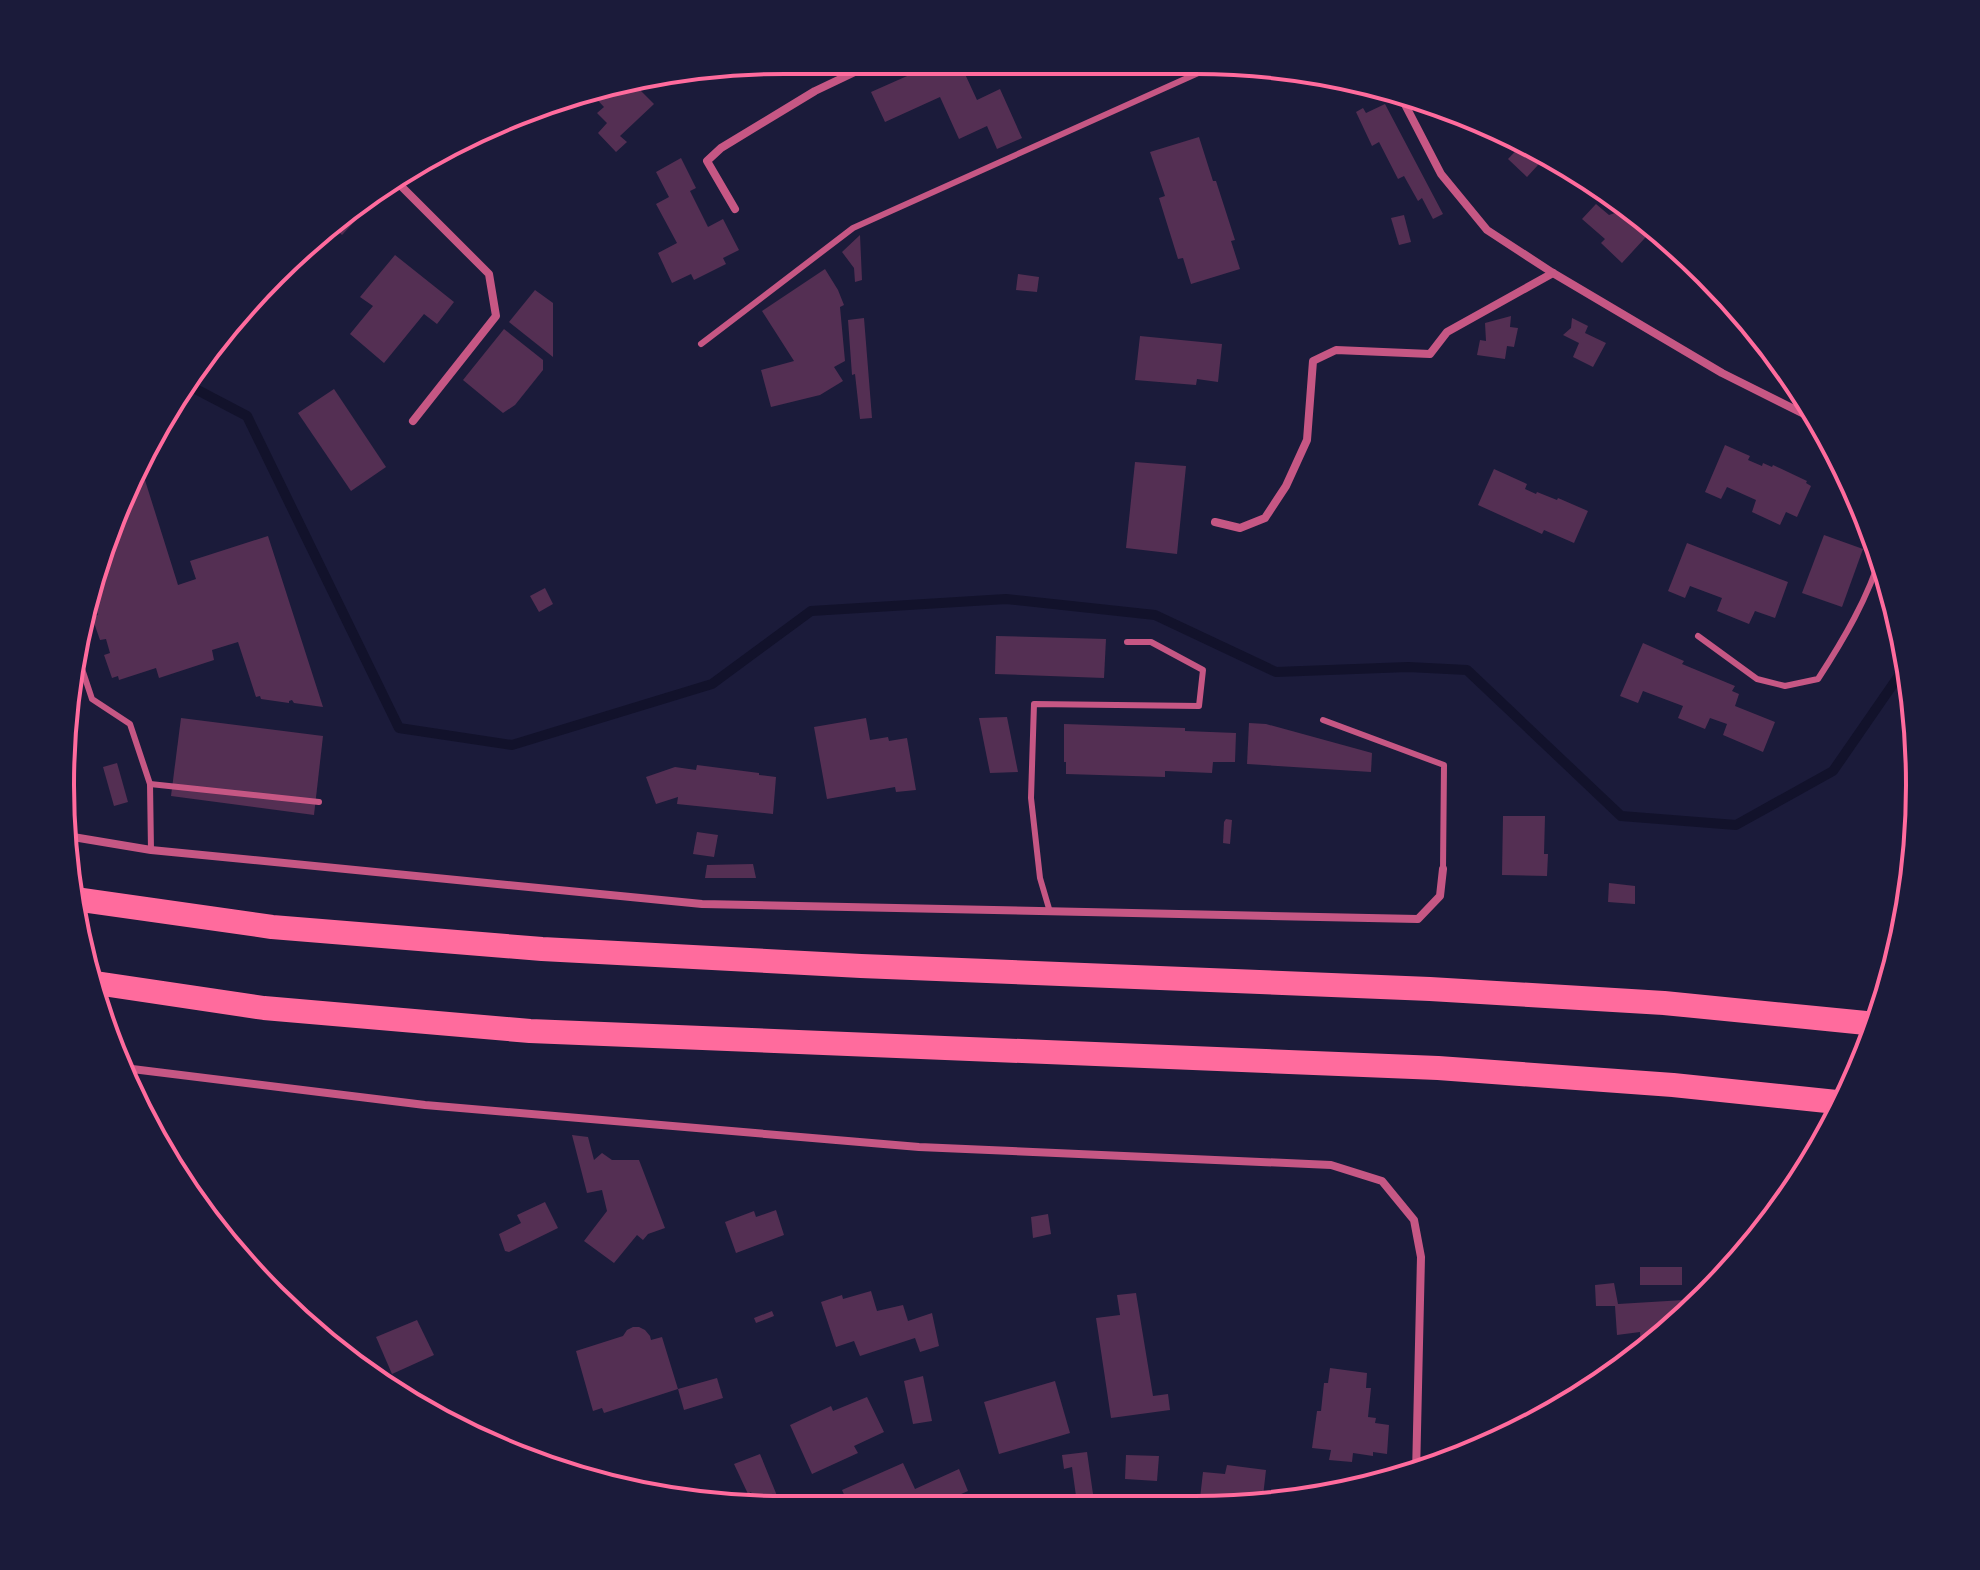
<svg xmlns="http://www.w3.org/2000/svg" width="1980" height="1570" font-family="'DejaVu Sans',sans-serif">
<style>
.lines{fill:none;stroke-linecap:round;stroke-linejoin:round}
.stream{stroke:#12122b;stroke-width:10}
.building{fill:#542f53}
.service{stroke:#c65784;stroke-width:6}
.minor{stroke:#c65784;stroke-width:8}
.motorway{stroke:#ff6b9d;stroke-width:24}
.rim{fill:none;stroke:#ff6b9d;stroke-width:4}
</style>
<rect width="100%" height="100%" fill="#1b1b3a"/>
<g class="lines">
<polyline class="stream" points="186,384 247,416 399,728 512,745 712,684 811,611 1006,599 1155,615 1276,672 1408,667 1467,670 1621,816 1736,825 1833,771 1907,664"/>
</g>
<g class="building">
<polygon points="941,61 959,61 977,100 1000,89 1022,138 997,149 987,126 959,139 940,97 885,122 871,92"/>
<polygon points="630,80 654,104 620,136 627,142 616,152 598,133 607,123 597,113 604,107 587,89 598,85"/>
<polygon points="1385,104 1443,214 1433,219 1422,198 1418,201 1404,176 1398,179 1379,142 1372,146 1356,112 1363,108 1366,113"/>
<polygon points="1199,137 1213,181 1216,181 1235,240 1231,241 1240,269 1191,284 1183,258 1178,259 1159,198 1165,196 1150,152"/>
<polygon points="1524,142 1549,153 1527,177 1508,159"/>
<polygon points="681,158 696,188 690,191 708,227 723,219 739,250 723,258 726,264 694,280 691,274 672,283 658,253 677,243 656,204 669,197 656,172"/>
<polygon points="361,204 366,209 342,235 333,226"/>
<polygon points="1596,204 1609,215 1615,213 1625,214 1630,209 1655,227 1622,263 1601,243 1605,239 1582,219"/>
<polygon points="1404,215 1411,242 1399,245 1391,218"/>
<polygon points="860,235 862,280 855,282 854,268 842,252"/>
<polygon points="395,255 454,302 437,324 424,314 384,363 350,334 373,306 360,297"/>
<polygon points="825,269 838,290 844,305 840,307 845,361 834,367 843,381 820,395 771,407 761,370 794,361 762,311"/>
<polygon points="1018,274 1039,277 1037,292 1016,290"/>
<polygon points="535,290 553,303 553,357 509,322"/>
<polygon points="1511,316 1510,327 1518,328 1514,347 1507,346 1505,359 1477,355 1480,340 1486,341 1485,323"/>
<polygon points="864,318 872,418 860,419 855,374 852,375 848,320"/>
<polygon points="1572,318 1588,326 1585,333 1606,343 1593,367 1573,357 1579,343 1563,335 1571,328"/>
<polygon points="504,329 543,360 543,370 515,405 503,413 463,380"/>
<polygon points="1140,336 1222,344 1218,382 1197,379 1196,385 1135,380"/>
<polygon points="334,389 386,467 351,491 298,413"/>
<polygon points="1725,445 1750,456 1748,460 1762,466 1763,463 1772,467 1773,465 1807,481 1806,483 1811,486 1797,517 1786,512 1780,525 1752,512 1756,500 1727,487 1721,499 1705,492"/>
<polygon points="1135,462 1186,466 1177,554 1126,548"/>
<polygon points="1494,469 1527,484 1525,489 1536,494 1537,492 1557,500 1558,498 1588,511 1574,543 1544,530 1542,534 1478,505"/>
<polygon points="136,472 139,479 144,477 178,585 196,579 190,561 268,536 323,707 294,703 292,700 289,701 289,703 261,699 260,696 256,697 238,642 212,650 214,660 159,678 156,668 119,680 118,676 112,678 104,655 110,653 106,639 100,640 92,617 98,615 93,601 96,600 92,586 89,587"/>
<polygon points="1824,535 1863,549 1842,607 1802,593"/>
<polygon points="1687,543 1788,582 1775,618 1755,611 1749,624 1717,611 1722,598 1690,586 1685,598 1668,591"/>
<polygon points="545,588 553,604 539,612 530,596"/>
<polygon points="996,636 1106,639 1104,678 995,674"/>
<polygon points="1643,643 1684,661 1682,664 1735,686 1732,691 1739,694 1735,706 1775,722 1763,752 1723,735 1727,724 1710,718 1705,729 1678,718 1683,706 1643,691 1638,703 1620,696"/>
<polygon points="1007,717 1018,772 990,773 979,718"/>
<polygon points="181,718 323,736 314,815 171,796"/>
<polygon points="866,718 870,740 888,737 889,741 907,738 916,790 896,792 895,787 827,799 814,727"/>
<polygon points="1249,723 1266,724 1372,753 1371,772 1247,764"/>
<polygon points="1064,724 1185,728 1185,731 1236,733 1235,762 1213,762 1212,773 1165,771 1165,777 1066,774 1066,762 1064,762"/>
<polygon points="117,763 128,802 114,806 103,767"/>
<polygon points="697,765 759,773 759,775 776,777 773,814 677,804 678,797 656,804 646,777 675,767 696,770"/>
<polygon points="1503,816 1545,816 1544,854 1548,854 1547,876 1502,875"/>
<polygon points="1226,819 1232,820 1230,844 1223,843 1224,822"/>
<polygon points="697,832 718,835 714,857 693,854"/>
<polygon points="753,864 756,878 705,878 707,865"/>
<polygon points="1609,883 1635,886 1635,904 1608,902"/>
<polygon points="572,1135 588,1137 594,1160 602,1153 612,1160 639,1160 665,1228 648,1234 643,1240 637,1235 614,1263 584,1241 607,1211 602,1190 587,1193"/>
<polygon points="545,1202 558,1228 509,1252 505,1251 499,1234 521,1223 517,1215"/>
<polygon points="776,1210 784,1235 736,1253 725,1222 754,1211 756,1217"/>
<polygon points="1048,1214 1051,1234 1033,1238 1031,1217"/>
<rect x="1640" y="1267" width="42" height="18"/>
<polygon points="1614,1283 1618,1304 1684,1300 1685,1317 1673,1330 1641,1353 1640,1332 1617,1335 1615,1306 1596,1306 1595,1285"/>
<polygon points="871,1291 877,1311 903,1305 908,1321 932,1313 939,1346 920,1352 915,1338 860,1356 854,1341 836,1347 821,1302 842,1295 843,1299"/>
<polygon points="1136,1293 1153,1396 1168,1394 1170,1410 1111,1418 1096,1318 1120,1315 1117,1295"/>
<polygon points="772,1311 774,1316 756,1323 754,1318"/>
<polygon points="417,1320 434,1355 392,1374 376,1337"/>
<polygon points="633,1327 639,1327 645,1330 650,1336 651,1340 662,1337 678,1389 604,1413 602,1408 593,1411 576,1351 623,1336 627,1330"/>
<polygon points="1330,1368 1367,1373 1366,1388 1371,1388 1368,1417 1376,1418 1375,1423 1389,1425 1387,1454 1373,1452 1373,1456 1353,1453 1352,1462 1329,1460 1331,1450 1312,1448 1317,1411 1321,1411 1324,1383 1328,1383"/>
<polygon points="923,1376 932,1421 913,1424 904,1381"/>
<polygon points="717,1378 723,1398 684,1410 678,1389"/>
<polygon points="1055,1381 1070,1433 999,1454 984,1402"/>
<polygon points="867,1397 884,1432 854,1446 858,1453 812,1474 790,1425 831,1406 833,1411"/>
<polygon points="1087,1452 1093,1494 1076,1496 1072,1467 1064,1469 1062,1455"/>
<polygon points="760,1454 780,1503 767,1508 758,1507 751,1492 748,1494 734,1464"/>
<polygon points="1126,1455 1159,1456 1157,1481 1125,1479"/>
<polygon points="903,1463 915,1489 959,1469 968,1491 959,1495 966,1509 851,1510 842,1490"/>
<polygon points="1227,1465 1266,1470 1262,1505 1243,1508 1199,1507 1203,1472 1225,1474"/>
</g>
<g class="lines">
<g class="service">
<polyline points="701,344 853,228 1225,61"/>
<path d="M1698,636L1757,679L1785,686L1818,679C1844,639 1868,598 1882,552"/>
<polyline points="77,654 92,699 130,724 150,784 151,850"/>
<polyline points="1323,720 1444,765 1443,869"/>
<polyline points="150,784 319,802"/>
<polyline points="1050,912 1040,878 1031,798 1034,704 1199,706 1203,670 1151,642 1127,642"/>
</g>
<g class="minor">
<polyline points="1399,93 1441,174 1487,230 1553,273 1722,373 1824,424"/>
<polyline points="394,179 489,274 496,316 413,421"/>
<polyline points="735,209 707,161 721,148 815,91 880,60"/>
<polyline points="1215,522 1240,528 1265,518 1286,486 1307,440 1313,361 1336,350 1430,354 1447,332 1553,273"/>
<polyline points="67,836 151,850 702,904 1418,919 1440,896 1443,869"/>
<polyline points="124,1068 425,1105 919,1147 1331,1165 1382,1181 1414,1220 1421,1257 1416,1474"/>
</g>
<g class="motorway">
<polyline points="75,899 272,927 542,949 861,966 1430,989 1664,1003 1876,1024"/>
<polyline points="89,982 264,1008 530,1031 1438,1068 1673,1085 1846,1103"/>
</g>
</g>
<path d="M0 0H1980V1570H0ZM785 74H1195A711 711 0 0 1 1906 785V785A711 711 0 0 1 1195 1496H785A711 711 0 0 1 74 785V785A711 711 0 0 1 785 74Z" fill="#1b1b3a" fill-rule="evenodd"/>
<path class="rim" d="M785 74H1195A711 711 0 0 1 1906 785V785A711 711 0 0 1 1195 1496H785A711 711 0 0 1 74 785V785A711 711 0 0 1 785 74Z"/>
</svg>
